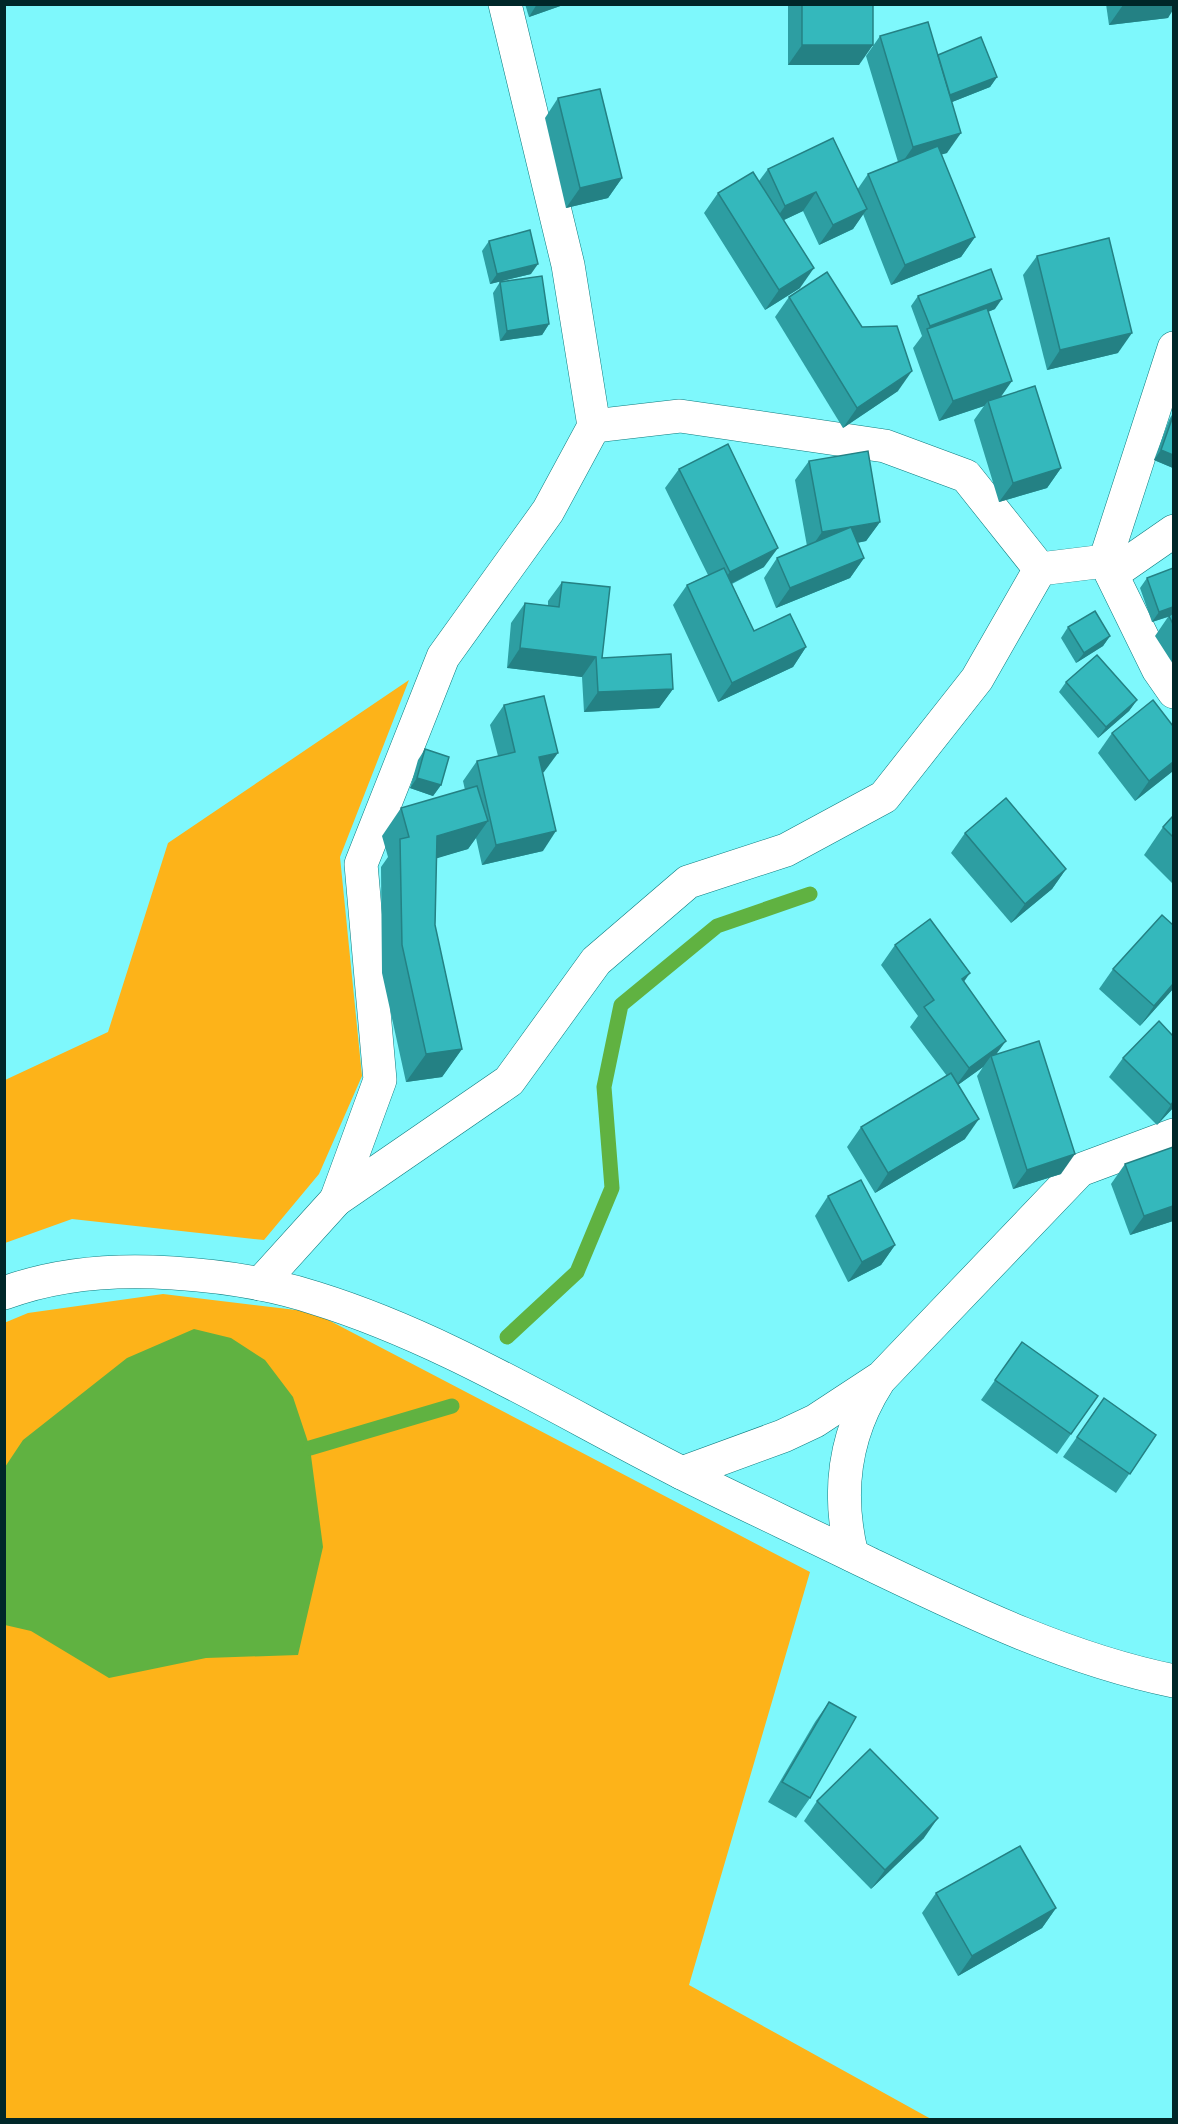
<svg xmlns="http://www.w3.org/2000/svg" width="1178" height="2124" font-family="Signika,sans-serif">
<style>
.green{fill:#fdb319}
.water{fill:#60b241}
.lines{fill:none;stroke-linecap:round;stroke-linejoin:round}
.stream{stroke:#60b241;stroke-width:15}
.minor-casing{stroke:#0d7b7e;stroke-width:34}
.minor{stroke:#fff;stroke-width:33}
.wall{fill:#2d9ea2}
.shaded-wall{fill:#248184}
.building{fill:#34b8bc;stroke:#248184;stroke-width:1.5}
</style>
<rect width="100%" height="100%" fill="#7ef8fc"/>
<g class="green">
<polygon points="409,680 340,857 362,1076 319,1174 264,1240 72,1219 5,1243 5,1080 108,1032 168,843"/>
<polygon points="163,1294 313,1312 810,1572 689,1985 931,2119 5,2119 4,1323 28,1313"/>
</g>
<polygon class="water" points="194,1329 231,1338 265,1360 293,1397 310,1448 323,1547 298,1655 206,1658 109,1678 31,1631 5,1625 5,1467 23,1440 127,1358"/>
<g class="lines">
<g class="stream">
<polyline points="507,1337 577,1272 612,1188 604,1087 621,1005 717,926 810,894"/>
<polyline points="310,1448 452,1406"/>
</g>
<g class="minor-casing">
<g id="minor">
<polyline points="1174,348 1105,561 1158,669 1174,692"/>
<polyline points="594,426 680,416 885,446 966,476 1040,569"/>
<polyline points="1112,574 1174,531"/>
<polyline points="336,1200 380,1080 361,864 443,657 548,511 594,426 568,265 505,4"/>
<polyline points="260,1284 336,1200 509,1081 596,961 688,882 786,850 884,797 977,679 1040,569 1105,561"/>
<path d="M4,1293C58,1273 116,1269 173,1273C221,1276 269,1283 315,1298C444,1338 560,1411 680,1472C742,1503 805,1532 868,1563C966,1610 1066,1659 1174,1681"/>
<polyline points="682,1473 783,1436 815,1421 882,1377 1080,1170 1174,1135"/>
<path d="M852,1555C837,1494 844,1435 878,1382"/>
</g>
</g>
<use href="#minor" class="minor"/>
</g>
<g class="wall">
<polygon points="525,4 566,4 529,17"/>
<polygon points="788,4 873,4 859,65 788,65"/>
<polygon points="1106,4 1173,4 1168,18 1109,25"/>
<polygon points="880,36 938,55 997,77 990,87 952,102 947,153 941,154 975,237 961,257 891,285 863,214 853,229 819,245 803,211 784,220 800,288 765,310 704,213 718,193 759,181 768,169 857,190 868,174 898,162 866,56"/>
<polygon points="558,98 622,178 608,198 566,208 545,118"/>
<polygon points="489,241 531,274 490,284 482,251"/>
<polygon points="1037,256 1118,353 1047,370 1023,275"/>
<polygon points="500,282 549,324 542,335 500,341 493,293"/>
<polygon points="918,296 995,309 988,312 1001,397 1061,468 1047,488 999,502 974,420 984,406 939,421 913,348 922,336 911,306"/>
<polygon points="789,297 898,391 843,428 775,317"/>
<polygon points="1173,413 1173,468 1154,460 1169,420"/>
<polygon points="809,461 880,522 866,541 857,543 864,558 850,578 776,608 764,578 777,558 807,546 795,480"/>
<polygon points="679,469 764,567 732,584 754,631 806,647 793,667 718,702 673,605 687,585 708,575 665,488"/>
<polygon points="1173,568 1173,664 1155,636 1168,617 1152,622 1140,588 1147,578"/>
<polygon points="562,582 602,658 673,689 659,708 584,712 582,677 507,668 511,623 525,603 548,606 548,601"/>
<polygon points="1068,627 1110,636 1103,646 1076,663 1061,638"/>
<polygon points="1066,682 1137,700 1129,711 1098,738 1059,692"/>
<polygon points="504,705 544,772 542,773 543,851 482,865 476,838 468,849 436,858 435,925 462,1049 442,1077 406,1082 382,973 381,867 388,857 382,836 401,808 465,790 463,781 477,761 498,756 490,725"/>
<polygon points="1112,733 1173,771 1135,801 1098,753"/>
<polygon points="425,749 441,785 433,796 410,788 418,760"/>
<polygon points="1173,816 1173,884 1144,855 1163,827"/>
<polygon points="965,833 1066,869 1052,889 1011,923 951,853"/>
<polygon points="1173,925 1173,989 1140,1026 1099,989 1113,969"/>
<polygon points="895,945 964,982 997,1054 1061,1174 1013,1189 977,1076 983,1067 958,1085 965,1139 875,1193 847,1147 861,1127 947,1076 910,1027 918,1016 881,965"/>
<polygon points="1173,1036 1173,1108 1157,1125 1109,1077 1123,1058"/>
<polygon points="1125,1164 1173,1221 1130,1235 1111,1184"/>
<polygon points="828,1196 895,1245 881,1265 848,1282 815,1216"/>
<polygon points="1022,1342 1098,1396 1057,1454 981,1400"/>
<polygon points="1104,1398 1156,1435 1116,1493 1063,1457"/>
<polygon points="829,1702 810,1798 796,1818 768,1802 815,1722"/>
<polygon points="817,1801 924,1838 871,1889 804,1821"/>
<polygon points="936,1893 1056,1908 1042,1928 958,1976 922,1913"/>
</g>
<g class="shaded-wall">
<polygon points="537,4 566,4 529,17"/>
<polygon points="1130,4 1173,4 1173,10 1168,18 1109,25 1123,5"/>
<polygon points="802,45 873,45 859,65 788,65"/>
<polygon points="997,77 990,87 942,106 949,95"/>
<polygon points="961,133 947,153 899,167 913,147"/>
<polygon points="622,178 608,198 566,208 580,188"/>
<polygon points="816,192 803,211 771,226 785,206"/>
<polygon points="867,209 853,229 819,245 833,225"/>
<polygon points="975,237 961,257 891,285 905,265"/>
<polygon points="538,264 531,274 490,284 497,274"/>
<polygon points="814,268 800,288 765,310 779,290"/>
<polygon points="1002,299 995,309 929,334 928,329 930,326"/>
<polygon points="549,324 542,335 500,341 507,331"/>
<polygon points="1132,333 1118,353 1047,370 1060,350"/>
<polygon points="912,371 898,391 843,428 857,408"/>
<polygon points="1012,381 998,401 988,401 984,406 939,421 953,401"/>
<polygon points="1161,450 1173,455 1173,468 1154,460"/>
<polygon points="1061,468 1047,488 999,502 1013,483"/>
<polygon points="880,522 866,541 808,552 822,532"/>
<polygon points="778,548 764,567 716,591 730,572"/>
<polygon points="864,558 850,578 776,608 790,588"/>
<polygon points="1173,607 1173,615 1152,622 1159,612"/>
<polygon points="1110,636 1103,646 1076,663 1084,653"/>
<polygon points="806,647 793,667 718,702 732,683"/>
<polygon points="520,648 596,657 582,677 507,668"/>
<polygon points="673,689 659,708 584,712 598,692"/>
<polygon points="1137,700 1129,711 1098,738 1106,727"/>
<polygon points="558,753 544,772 525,777 539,757"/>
<polygon points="1173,762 1173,771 1135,801 1149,781"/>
<polygon points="417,778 441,785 433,796 410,788"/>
<polygon points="488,821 468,849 418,864 437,836"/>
<polygon points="556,831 543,851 482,865 496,845"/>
<polygon points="1066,869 1052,889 1011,923 1025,904"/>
<polygon points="970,973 956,993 962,979"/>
<polygon points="1173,984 1173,989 1140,1026 1154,1006"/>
<polygon points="1006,1041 992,1060 991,1056 983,1067 955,1087 969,1068"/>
<polygon points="462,1049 442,1077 406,1082 426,1054"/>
<polygon points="1173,1102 1173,1108 1157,1125 1171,1105"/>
<polygon points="979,1119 965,1139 875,1193 888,1173"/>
<polygon points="1075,1154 1061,1174 1013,1189 1027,1170"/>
<polygon points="1173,1206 1173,1221 1130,1235 1144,1216"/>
<polygon points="895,1245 881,1265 848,1282 862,1262"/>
<polygon points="938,1818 924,1838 871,1889 885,1870"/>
<polygon points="1056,1908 1042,1928 958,1976 972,1956"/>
</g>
<g class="building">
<rect x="802" y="4" width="71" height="41"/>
<polygon points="928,22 961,133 913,147 880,36"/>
<polygon points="981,37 997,77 950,95 938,55"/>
<polygon points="600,89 622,178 580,188 558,98"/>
<polygon points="833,138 867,209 833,225 816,192 785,206 768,169"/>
<polygon points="938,146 975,237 905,265 868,174"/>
<polygon points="753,172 814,268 779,290 718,193"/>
<polygon points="530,230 538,264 497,274 489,241"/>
<polygon points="1109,238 1132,333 1060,350 1037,256"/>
<polygon points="991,269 1002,299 930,326 918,296"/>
<polygon points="827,272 862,327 897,326 912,371 857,408 789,297"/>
<polygon points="542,276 549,324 507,331 500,282"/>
<polygon points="987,308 1012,381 953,401 927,329"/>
<polygon points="1035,386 1061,468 1013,483 988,401"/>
<polygon points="1173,416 1173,455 1161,450"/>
<polygon points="728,444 778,548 730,572 679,469"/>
<polygon points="868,451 880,522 822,532 809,461"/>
<polygon points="851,527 864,558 790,588 777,558"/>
<polygon points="724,568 754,631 790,614 806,647 732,683 687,585"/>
<polygon points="1173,568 1173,607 1159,612 1147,578"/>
<polygon points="562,582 610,587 602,658 671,654 673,689 598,692 596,657 520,648 525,603 559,607"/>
<polygon points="1095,611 1110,636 1084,653 1068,627"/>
<polygon points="1173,613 1173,624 1169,616"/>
<polygon points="1097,655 1137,700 1106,727 1066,682"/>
<polygon points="544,696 558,753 539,757 556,831 496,845 477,761 515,752 504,705"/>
<polygon points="1153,700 1173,726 1173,762 1149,781 1112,733"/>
<polygon points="425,749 449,757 441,785 417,778"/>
<polygon points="477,786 488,821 437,836 435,925 462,1049 426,1054 402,945 400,839 409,837 401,808"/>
<polygon points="1006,798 1066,869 1025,904 965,833"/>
<polygon points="1173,816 1173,837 1163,827"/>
<polygon points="1162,915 1173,925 1173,984 1154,1006 1113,969"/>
<polygon points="930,919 970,973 962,979 1006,1041 969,1068 924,1007 934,1000 895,945"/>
<polygon points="1159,1021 1173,1036 1173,1102 1171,1105 1123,1058"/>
<polygon points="1039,1041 1075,1154 1027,1170 991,1056"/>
<polygon points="951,1073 979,1119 888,1173 861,1127"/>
<polygon points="1173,1147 1173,1206 1144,1216 1125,1164"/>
<polygon points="861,1180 895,1245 862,1262 828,1196"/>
<polygon points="1022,1342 1098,1396 1071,1434 995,1380"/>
<polygon points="1104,1398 1156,1435 1130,1474 1077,1437"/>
<polygon points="829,1702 856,1717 810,1798 782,1782"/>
<polygon points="870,1749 938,1818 885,1870 817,1801"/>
<polygon points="1020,1846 1056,1908 972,1956 936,1893"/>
</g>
<rect width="1178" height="2124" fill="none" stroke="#002729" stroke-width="12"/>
</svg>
